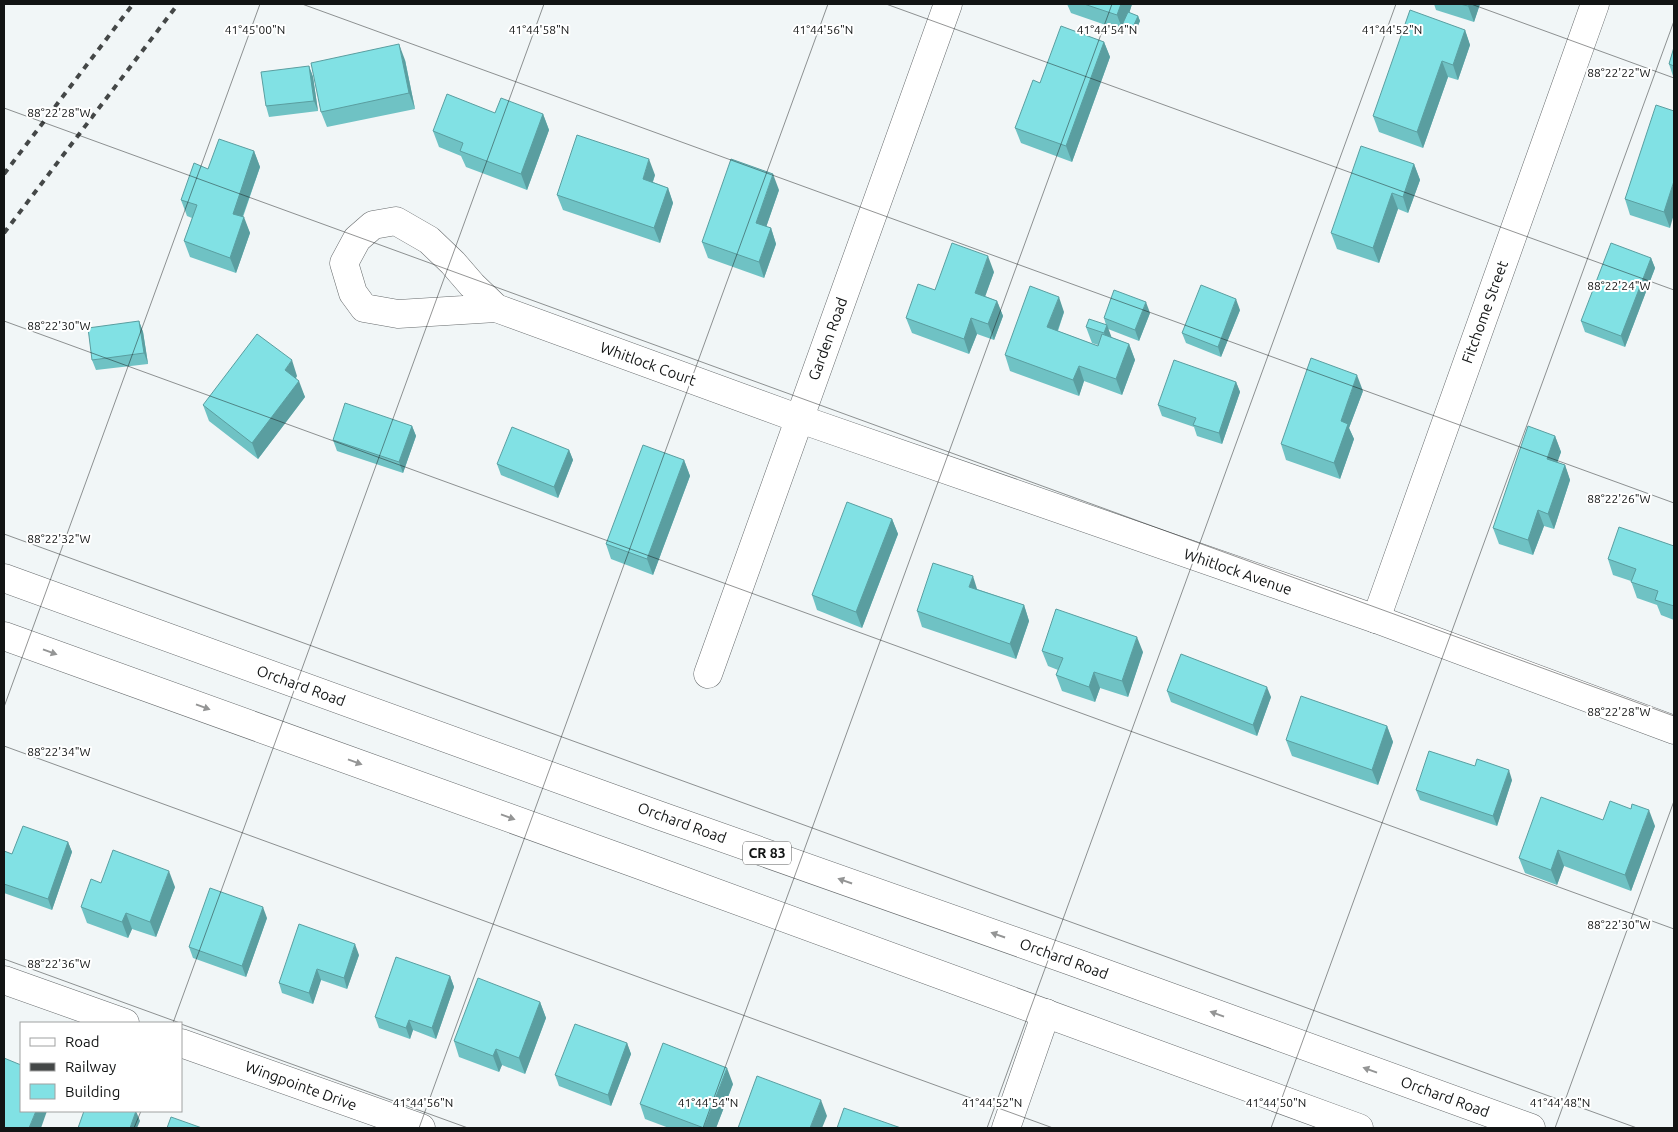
<svg xmlns="http://www.w3.org/2000/svg" width="1678" height="1132" font-family="Ubuntu,sans-serif">
<style>
.lines{fill:none;stroke-linecap:round;stroke-linejoin:round}
.minor-casing{stroke:#676b6d;stroke-width:29}
.major-casing{stroke:#676b6d;stroke-width:29}
.minor{stroke:#fff;stroke-width:28}
.major{stroke:#fff;stroke-width:28}
.rail{stroke:#444747;stroke-width:4;stroke-dasharray:6 6;stroke-linecap:butt}
.wall{fill:#6fc2c4}
.shaded-wall{fill:#5a9ea0}
.building{fill:#81e1e4;stroke:#5a9ea0}
.oneway{fill:#949595}
.ticks{fill:none;stroke:#121414;stroke-width:1;stroke-opacity:0.45}
.labels{text-anchor:middle;stroke-width:4;stroke-linejoin:round;paint-order:stroke}
.shield{fill:#fff;stroke:#595a5a;stroke-width:1}
.shield-label{font-size:14px;font-weight:bold;fill:#121414}
.street-label{font-size:15px;fill:#121414;stroke:#fff}
.ticks-label{font-size:12px;text-anchor:middle;fill:#121414;stroke:#fff;stroke-width:4;stroke-linejoin:round;paint-order:stroke}
</style>
<rect width="100%" height="100%" fill="#f1f6f7"/>
<g class="lines">
<g class="minor-casing">
<g id="minor">
<polyline points="496,308 398,314 364,308 353,293 344,263 357,239 373,225 396,221 429,240 453,263 472,285 496,308 800,419 1376,619 1674,730"/>
<polyline points="1376,619 1595,4"/>
<polyline points="708,674 948,4"/>
<polyline points="4,980 125,1023"/>
<polyline points="181,1043 421,1128"/>
<polyline points="1006,1128 1046,1013"/>
</g>
</g>
<g class="major-casing">
<g id="major">
<polyline points="4,578 658,815 1071,961 1531,1128"/>
<polyline points="4,636 640,865 1359,1128"/>
</g>
</g>
<use href="#minor" class="minor"/>
<use href="#major" class="major"/>
<g class="rail">
<polyline points="4,174 133,4"/>
<polyline points="4,233 178,4"/>
</g>
</g>
<g class="wall">
<polygon points="1067,4 1132,4 1129,13 1138,16 1140,21 1135,32 1125,28 1125,26 1123,31 1071,13"/>
<polygon points="1434,4 1480,4 1474,22 1436,10"/>
<polygon points="1465,30 1470,45 1458,80 1448,77 1423,148 1379,132 1373,116"/>
<polygon points="1104,42 1110,57 1072,162 1021,143 1015,128 1040,83"/>
<polygon points="1674,47 1674,79 1669,64"/>
<polygon points="405,60 415,109 327,127 321,112"/>
<polygon points="309,66 313,77 318,111 269,117 266,106"/>
<polygon points="1674,111 1670,228 1630,215 1625,199"/>
<polygon points="495,113 543,114 549,130 527,190 466,167 461,156 439,147 433,131"/>
<polygon points="254,151 260,167 243,217 250,233 236,273 190,257 184,241 192,218 187,216 181,200 208,169"/>
<polygon points="1414,164 1420,180 1408,213 1398,209 1379,263 1337,249 1331,233"/>
<polygon points="655,175 653,182 668,188 673,203 660,243 563,210 557,195"/>
<polygon points="779,190 766,227 771,228 776,244 764,278 708,258 702,242"/>
<polygon points="1651,258 1655,268 1625,347 1585,332 1581,321"/>
<polygon points="994,272 985,296 997,301 1003,316 994,340 977,334 969,354 912,333 906,318 935,290"/>
<polygon points="1240,310 1221,357 1186,343 1182,333"/>
<polygon points="1064,312 1058,331 1098,346 1098,345 1092,343 1086,327 1106,325 1104,318 1150,313 1139,341 1108,329 1111,337 1129,344 1135,360 1122,395 1084,381 1079,396 1010,371 1005,355"/>
<polygon points="139,321 143,332 148,364 96,370 92,360"/>
<polygon points="297,376 296,378 305,397 258,459 209,421 203,405"/>
<polygon points="1236,382 1240,392 1222,444 1197,436 1194,427 1162,416 1158,405"/>
<polygon points="1363,391 1349,428 1354,439 1340,479 1286,460 1281,444"/>
<polygon points="412,426 416,436 403,473 337,451 333,440"/>
<polygon points="1555,436 1561,452 1557,462 1565,465 1570,480 1554,529 1544,526 1533,555 1499,544 1493,528"/>
<polygon points="569,450 573,460 558,498 501,475 497,464"/>
<polygon points="684,460 690,476 653,575 611,559 606,544"/>
<polygon points="892,519 898,534 862,628 817,610 812,595"/>
<polygon points="1674,546 1674,620 1661,615 1657,605 1637,598 1631,581 1613,575 1608,559"/>
<polygon points="977,589 1024,605 1029,621 1016,659 922,627 917,611"/>
<polygon points="1042,651 1143,652 1128,697 1100,688 1095,702 1062,691 1056,675 1058,670 1048,666"/>
<polygon points="1167,691 1271,697 1257,736 1171,702"/>
<polygon points="1387,726 1393,742 1378,785 1292,756 1286,740"/>
<polygon points="1512,780 1497,826 1420,800 1416,790"/>
<polygon points="1603,820 1655,826 1631,891 1564,866 1557,885 1525,873 1519,858"/>
<polygon points="68,842 72,852 52,910 4,893 4,851 12,854"/>
<polygon points="101,883 175,887 156,937 132,929 128,938 87,923 81,907"/>
<polygon points="267,918 246,977 193,958 189,947"/>
<polygon points="359,955 347,989 321,980 313,1004 282,993 279,983"/>
<polygon points="450,976 454,987 436,1039 413,1030 410,1039 379,1028 375,1017"/>
<polygon points="540,1002 546,1018 525,1074 502,1065 499,1072 459,1057 454,1041"/>
<polygon points="627,1043 631,1054 611,1106 559,1086 555,1075"/>
<polygon points="733,1084 716,1128 669,1128 645,1119 640,1104"/>
</g>
<g class="shaded-wall">
<polygon points="1121,4 1132,4 1126,24 1123,23 1125,26 1123,31 1117,15"/>
<polygon points="1469,4 1480,4 1474,22 1468,6"/>
<polygon points="1138,16 1140,21 1135,32 1133,27"/>
<polygon points="1465,30 1470,45 1458,80 1453,65"/>
<polygon points="1104,42 1110,57 1072,162 1066,146"/>
<polygon points="399,44 405,60 415,109 409,93"/>
<polygon points="1442,61 1448,77 1423,148 1417,132"/>
<polygon points="309,66 313,77 318,111 314,101"/>
<polygon points="543,114 549,130 527,190 521,174"/>
<polygon points="254,151 260,167 238,229 233,214"/>
<polygon points="649,159 655,175 648,195 643,179"/>
<polygon points="1414,164 1420,180 1408,213 1403,197"/>
<polygon points="773,174 779,190 762,239 756,223"/>
<polygon points="1674,181 1674,214 1670,228 1664,212"/>
<polygon points="668,188 673,203 660,243 654,228"/>
<polygon points="1392,193 1398,209 1379,263 1373,248"/>
<polygon points="244,217 250,233 236,273 230,258"/>
<polygon points="771,228 776,244 764,278 759,262"/>
<polygon points="988,256 994,272 981,308 975,293"/>
<polygon points="1651,258 1655,268 1625,347 1621,336"/>
<polygon points="1059,297 1064,312 1053,343 1047,327"/>
<polygon points="1236,299 1240,310 1221,357 1218,347"/>
<polygon points="997,301 1003,316 994,340 988,324"/>
<polygon points="1146,302 1150,313 1139,341 1135,330"/>
<polygon points="971,318 977,334 969,354 964,339"/>
<polygon points="139,321 143,332 148,364 144,353"/>
<polygon points="1107,325 1113,341 1110,349 1104,333"/>
<polygon points="1129,344 1135,360 1122,395 1116,379"/>
<polygon points="292,360 297,376 290,386 285,370"/>
<polygon points="1079,366 1084,381 1079,396 1073,380"/>
<polygon points="1357,375 1363,391 1349,428 1354,439 1340,479 1334,463 1341,421"/>
<polygon points="299,381 305,397 258,459 252,443"/>
<polygon points="1236,382 1240,392 1222,444 1219,433"/>
<polygon points="412,426 416,436 403,473 399,462"/>
<polygon points="1555,436 1561,452 1553,475 1547,459"/>
<polygon points="569,450 573,460 558,498 554,487"/>
<polygon points="684,460 690,476 653,575 647,559"/>
<polygon points="1565,465 1570,480 1554,529 1548,514"/>
<polygon points="1538,510 1544,526 1533,555 1528,540"/>
<polygon points="892,519 898,534 862,628 856,612"/>
<polygon points="973,576 978,592 969,587"/>
<polygon points="1024,605 1029,621 1016,659 1010,644"/>
<polygon points="1137,637 1143,652 1128,697 1122,681"/>
<polygon points="1094,672 1100,688 1095,702 1089,687"/>
<polygon points="1267,687 1271,697 1257,736 1253,725"/>
<polygon points="1387,726 1393,742 1378,785 1372,770"/>
<polygon points="1509,770 1512,780 1497,826 1493,816"/>
<polygon points="1649,810 1655,826 1631,891 1625,875"/>
<polygon points="68,842 72,852 52,910 48,899"/>
<polygon points="1558,850 1564,866 1557,885 1551,870"/>
<polygon points="169,871 175,887 156,937 150,922"/>
<polygon points="263,907 267,918 246,977 242,966"/>
<polygon points="126,913 132,929 128,938 122,922"/>
<polygon points="355,944 359,955 347,989 344,978"/>
<polygon points="317,969 321,980 313,1004 309,993"/>
<polygon points="450,976 454,987 436,1039 432,1028"/>
<polygon points="540,1002 546,1018 525,1074 519,1058"/>
<polygon points="409,1020 413,1030 410,1039 406,1028"/>
<polygon points="627,1043 631,1054 611,1106 608,1095"/>
<polygon points="496,1049 502,1065 499,1072 493,1056"/>
<polygon points="727,1068 733,1084 716,1128 704,1128"/>
<polygon points="821,1100 827,1116 822,1128 810,1128"/>
<polygon points="36,1111 47,1111 41,1128 29,1128"/>
<polygon points="136,1111 140,1121 137,1128 130,1128"/>
</g>
<g class="building">
<polygon points="1084,4 1121,4 1117,15"/>
<polygon points="1460,4 1469,4 1468,6"/>
<polygon points="1410,10 1465,30 1453,65 1442,61 1417,132 1373,116"/>
<polygon points="1128,12 1138,16 1133,27 1123,23"/>
<polygon points="1061,26 1104,42 1066,146 1015,128 1033,80 1040,83"/>
<polygon points="399,44 409,93 321,112 311,63"/>
<polygon points="1674,47 1674,66 1669,64"/>
<polygon points="309,66 314,101 266,106 261,72"/>
<polygon points="447,94 495,113 501,98 543,114 521,174 460,151 463,143 433,131"/>
<polygon points="1656,105 1674,111 1674,181 1664,212 1625,199"/>
<polygon points="577,135 649,159 643,179 668,188 654,228 557,195"/>
<polygon points="219,139 254,151 233,214 244,217 230,258 184,241 197,205 181,200 194,163 208,169"/>
<polygon points="1361,146 1414,164 1403,197 1392,193 1373,248 1331,233"/>
<polygon points="731,159 773,174 756,223 771,228 759,262 702,242"/>
<polygon points="952,243 988,256 975,293 997,301 988,324 971,318 964,339 906,318 918,284 935,290"/>
<polygon points="1611,243 1651,258 1621,336 1581,321"/>
<polygon points="1201,285 1236,299 1218,347 1182,333"/>
<polygon points="1030,286 1059,297 1047,327 1098,346 1102,334 1129,344 1116,379 1079,366 1073,380 1005,355"/>
<polygon points="1114,290 1146,302 1135,330 1104,318"/>
<polygon points="1089,319 1107,325 1104,333 1086,327"/>
<polygon points="139,321 144,353 92,360 88,328"/>
<polygon points="257,334 292,360 285,370 299,381 252,443 203,405"/>
<polygon points="1311,358 1357,375 1341,421 1348,424 1334,463 1281,444"/>
<polygon points="1174,360 1236,382 1219,433 1193,425 1196,418 1158,405"/>
<polygon points="345,403 412,426 399,462 333,440"/>
<polygon points="1528,426 1555,436 1547,459 1565,465 1548,514 1538,510 1528,540 1493,528"/>
<polygon points="512,427 569,450 554,487 497,464"/>
<polygon points="643,445 684,460 647,559 606,544"/>
<polygon points="847,502 892,519 856,612 812,595"/>
<polygon points="1619,527 1674,546 1674,606 1655,600 1658,591 1631,582 1636,569 1608,559"/>
<polygon points="933,563 973,576 969,587 1024,605 1010,644 917,611"/>
<polygon points="1056,609 1137,637 1122,681 1094,672 1089,687 1056,675 1063,658 1042,651"/>
<polygon points="1181,654 1267,687 1253,725 1167,691"/>
<polygon points="1301,696 1387,726 1372,770 1286,740"/>
<polygon points="1429,751 1475,766 1477,759 1509,770 1493,816 1416,790"/>
<polygon points="1541,797 1603,820 1610,801 1631,809 1632,804 1649,810 1625,875 1558,850 1551,870 1519,858"/>
<polygon points="23,826 68,842 48,899 4,884 4,851 12,854"/>
<polygon points="113,850 169,871 150,922 126,913 122,922 81,907 91,879 101,883"/>
<polygon points="210,888 263,907 242,966 189,947"/>
<polygon points="299,924 355,944 344,978 317,969 309,993 279,983"/>
<polygon points="396,957 450,976 432,1028 409,1020 406,1028 375,1017"/>
<polygon points="478,978 540,1002 519,1058 496,1049 493,1056 454,1041"/>
<polygon points="575,1024 627,1043 608,1095 555,1075"/>
<polygon points="663,1043 727,1068 704,1128 640,1104"/>
<polygon points="4,1058 21,1065 21,1111 36,1111 29,1128 4,1128"/>
<polygon points="757,1076 821,1100 810,1128 738,1128"/>
<polygon points="844,1108 901,1128 837,1128"/>
<polygon points="84,1111 136,1111 130,1128 78,1128"/>
<polygon points="171,1117 202,1128 167,1128"/>
</g>
<defs><path id="oneway-solid" d="M-6-.8H1V-3.2L6.5 0L1 3.2V.8H-6Z" transform="scale(1.25)"/></defs>
<g class="oneway">
<use href="#oneway-solid" transform="translate(50 652) rotate(20)"/>
<use href="#oneway-solid" transform="translate(203 707) rotate(20)"/>
<use href="#oneway-solid" transform="translate(355 762) rotate(20)"/>
<use href="#oneway-solid" transform="translate(508 817) rotate(20)"/>
<use href="#oneway-solid" transform="translate(845 881) rotate(-161)"/>
<use href="#oneway-solid" transform="translate(998 935) rotate(-161)"/>
<use href="#oneway-solid" transform="translate(1217 1014) rotate(-160)"/>
<use href="#oneway-solid" transform="translate(1370 1070) rotate(-160)"/>
</g>
<path class="ticks" d="M302,4L1674,503M886,4L1674,290M1471,4L1674,78M4,108L1674,716M4,321L1674,929M4,534L1637,1128M4,707L260,4M4,746L1053,1128M4,959L180,1023M173,1023L544,4M181,1024L468,1128M134,1128L141,1111M419,1128L828,4M703,1128L1112,4M987,1128L1396,4M1271,1128L1674,21M1555,1128L1674,801"/>
<g class="labels">
<rect class="shield" x="743" y="841.5" width="48" height="23" rx="4"/>
<g class="shield-label">
<text x="767" y="858">CR 83</text>
</g>
<g class="street-label">
<text transform="translate(1485 312) rotate(-70)" y="5">Fitchome Street</text>
<text transform="translate(828 339) rotate(-70)" y="5">Garden Road</text>
<text transform="translate(648 364) rotate(20)" y="5">Whitlock Court</text>
<text transform="translate(1238 572) rotate(19)" y="5">Whitlock Avenue</text>
<text transform="translate(301 686) rotate(20)" y="5">Orchard Road</text>
<text transform="translate(682 823) rotate(20)" y="5">Orchard Road</text>
<text transform="translate(1064 959) rotate(20)" y="5">Orchard Road</text>
<text transform="translate(301 1086) rotate(20)" y="5">Wingpointe Drive</text>
<text transform="translate(1445 1097) rotate(20)" y="5">Orchard Road</text>
</g>
</g>
<g class="ticks-label">
<text x="255" y="34">41°45'00"N</text>
<text x="539" y="34">41°44'58"N</text>
<text x="823" y="34">41°44'56"N</text>
<text x="1107" y="34">41°44'54"N</text>
<text x="1392" y="34">41°44'52"N</text>
<text x="1619" y="77">88°22'22"W</text>
<text x="59" y="117">88°22'28"W</text>
<text x="1619" y="290">88°22'24"W</text>
<text x="59" y="330">88°22'30"W</text>
<text x="1619" y="503">88°22'26"W</text>
<text x="59" y="543">88°22'32"W</text>
<text x="1619" y="716">88°22'28"W</text>
<text x="59" y="756">88°22'34"W</text>
<text x="1619" y="929">88°22'30"W</text>
<text x="59" y="968">88°22'36"W</text>
<text x="423" y="1107">41°44'56"N</text>
<text x="708" y="1107">41°44'54"N</text>
<text x="992" y="1107">41°44'52"N</text>
<text x="1276" y="1107">41°44'50"N</text>
<text x="1560" y="1107">41°44'48"N</text>
</g>
<rect width="1678" height="1132" fill="none" stroke="#121414" stroke-width="10"/>
<rect x="20" y="1022" width="162" height="90" fill="#ffffff" stroke="#a0a1a1"/>
<rect x="30" y="1038" width="25" height="8" fill="#ffffff" stroke="#a0a1a1"/>
<text x="65" y="1047" font-size="15" fill="#121414">Road</text>
<rect x="30" y="1063" width="25" height="8" fill="#444747" stroke="#a0a1a1"/>
<text x="65" y="1072" font-size="15" fill="#121414">Railway</text>
<rect x="30" y="1084" width="25" height="15" fill="#81e1e4" stroke="#a0a1a1"/>
<text x="65" y="1097" font-size="15" fill="#121414">Building</text>
</svg>
